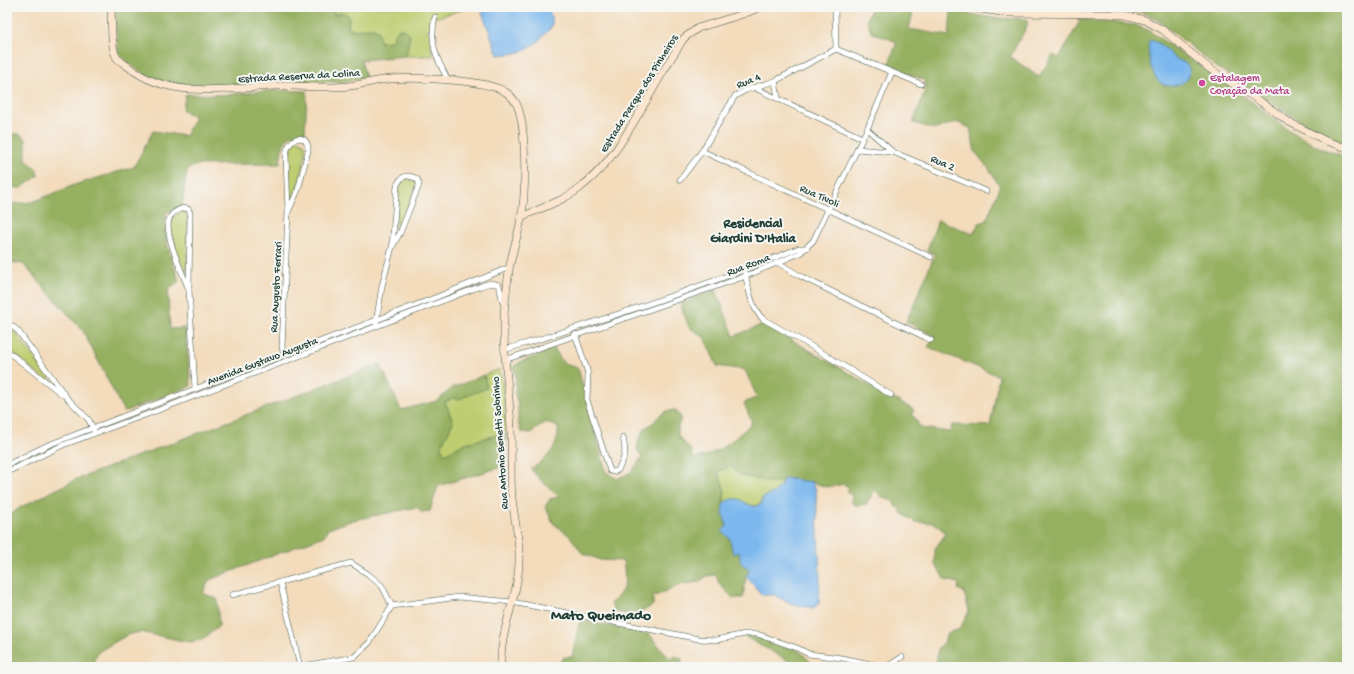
<svg xmlns="http://www.w3.org/2000/svg" width="1354" height="674" font-family="'Gochi Hand',sans-serif">
<style>
.green{fill:#bdcd70;stroke:#6e8552}
.forest{fill:#96b062;stroke:#5a764b}
.water{fill:#7bb7ed;stroke:#4d7a90}
.lines{fill:none;stroke-linecap:round;stroke-linejoin:round}
.street-casing{stroke:#3f5548;stroke-width:6}
.secondary-casing{stroke:#3f5548;stroke-width:8}
.street{stroke:#fff;stroke-width:5}
.secondary{stroke:#fce5cf;stroke-width:7}
.hotel-dot{fill:#d1479c;stroke:#f6f6f2;stroke-width:1.5}
.labels{text-anchor:middle;stroke-width:4;stroke-linejoin:round;paint-order:stroke}
.street-label{font-size:11px;fill:#1f3d34;stroke:#f6f6f2}
.hotel-label{font-size:11px;fill:#b23c85;stroke:#f6f6f2;text-anchor:start}
.quarter-label{font-size:13px;font-weight:bold;fill:#1f3d34;stroke:#f6f6f2}
.district-label{font-size:15px;font-weight:bold;fill:#1f3d34;stroke:#f6f6f2}
</style>
<rect width="100%" height="100%" fill="#f6f6f2"/>
<filter id="ink" filterUnits="userSpaceOnUse"><feTurbulence type="fractalNoise" baseFrequency=".025" numOctaves="2"/><feDisplacementMap in="SourceGraphic" scale="8" xChannelSelector="R" yChannelSelector="G"/><feConvolveMatrix kernelMatrix="1 2 1 2 8 2 1 2 1" color-interpolation-filters="sRGB"/></filter>
<filter id="wash" filterUnits="userSpaceOnUse"><feTurbulence type="fractalNoise" baseFrequency=".012" numOctaves="4" result="noise"/><feDisplacementMap in="SourceGraphic" scale="16" xChannelSelector="R" yChannelSelector="G"/><feGaussianBlur stdDeviation="0.9" result="paint"/><feColorMatrix in="noise" values="0 0 0 0 0 0 0 0 0 0 0 0 0 0 0 0 0 1.4 0 .05"/><feComposite in="paint" operator="in"/></filter>
<g filter="url(#wash)">
<rect width="100%" height="100%" fill="#f3dbbc"/>
<g class="green">
<polygon points="332,7 471,7 432,19 430,37 433,56 406,56 410,35 394,34 392,41 380,42 375,28 354,31 348,27 349,19 335,15"/>
<path d="M299,140L305,144C308,159 296,191 290,205L289,150L294,141Z"/>
<polygon points="407,178 415,181 417,185 395,236 398,192 402,180"/>
<path d="M183,212H186L188,214L186,275C181,266 167,231 171,221C173,216 179,213 183,212Z"/>
<polygon points="7,328 10,328 15,332 56,387 38,374 7,348"/>
<polygon points="500,369 504,394 506,433 466,443 444,455 441,446 453,422 445,402 453,398 487,388 484,375"/>
<path d="M731,466L772,483L782,481C778,491 772,494 762,498V503C747,513 744,491 724,503L725,491L718,472Z"/>
</g>
<g class="forest">
<path d="M114,7H332L335,15L342,12L347,14L349,19L348,27C359,34 369,24 378,30L380,42L392,41L394,34L398,29H403L410,35L406,56L361,60L366,78L341,82L287,81L226,86L178,84L162,81L145,75L121,57L118,52Z"/>
<path d="M872,7H910L914,8L909,29L949,36L951,11L994,18L1027,19V26L1010,57L1039,77L1053,55L1059,58L1081,19L1134,25L1148,30L1258,106C1277,123 1300,138 1323,149C1331,152 1339,154 1347,157V667H932L936,666L938,648L944,643L947,633L960,629L969,611L964,592L958,589L959,583L945,580L935,564V549L946,533L934,523L915,522L901,513V508L896,507L893,501L883,498L875,490L866,504L857,506L851,502L852,496L847,492L849,488L844,484L826,487L812,482L784,478L782,481L772,483L739,475L731,466L718,472L725,491L722,512L727,526L733,553L739,552L750,570L746,576L743,598H733L719,584L716,575L707,576L699,582L680,585L653,597V605C641,614 629,615 615,612L611,603C627,589 626,581 623,561L600,560L582,553L570,536L554,524L545,507L550,499L559,497C550,488 539,480 531,469C546,460 560,446 558,427L546,422L531,433L521,432L518,423V404L515,394L516,376L513,367L520,362L529,359L554,348L564,364L578,368L606,472L617,479L631,472L642,457L637,449L639,439L645,428L653,423L659,416L667,411L676,410L681,418L678,427V436L691,450L693,458C717,457 735,438 752,423L744,403L757,397L745,370L717,366L704,337L689,327L680,304L716,290L734,336L764,324L885,394L914,410L912,414L921,428L950,432L952,425L990,426L999,376L928,347L935,336L906,322L935,254L927,250L938,220L973,234L979,223L986,221L1000,187L989,169L975,152L970,128L956,122L936,129L913,123L926,88L924,80L888,66L897,42L871,32L867,19Z"/>
<polygon points="1129,7 1347,7 1347,143 1325,136 1304,123 1215,66 1158,20 1144,13 1128,9"/>
<path d="M274,90L307,91L305,134C302,134 296,134 292,135C282,140 281,154 280,164L196,165L187,170L182,206L167,212C161,234 172,260 179,281L169,289L168,296L170,329L185,328L191,386L124,412L83,331L23,264L7,262V134H19L26,139V160L37,169L38,176L21,188L8,187L11,204L32,202L77,184L134,167L153,131L185,136L195,117L182,110L186,94L227,95Z"/>
<polygon points="380,364 401,410 437,401 452,388 484,375 487,388 459,399 453,398 445,402 453,422 441,446 444,454 466,443 506,433 505,466 438,486 430,511 421,512 417,507 353,520 328,529 324,536 209,580 203,593 217,599 219,626 202,640 189,642 140,632 127,635 98,652 94,660 100,667 7,667 7,518 19,508 77,479"/>
<polygon points="580,620 649,634 670,659 676,656 682,659 681,667 557,667 564,657 572,657"/>
<polygon points="752,634 796,649 804,655 815,667 794,667 794,664 744,636"/>
</g>
<g class="water">
<path d="M487,7H548C549,12 553,21 552,25C551,28 547,32 544,35C531,51 518,54 498,55L482,12Z"/>
<path d="M1150,40C1162,43 1166,51 1175,58C1180,61 1188,63 1189,69C1193,83 1172,89 1162,84C1151,77 1147,54 1149,41Z"/>
<path d="M784,478L812,482L816,490L820,575L819,604L813,608L790,603L774,595H762L746,576L750,570L741,563L739,552L733,554L730,539L722,531L727,526C724,516 717,502 732,499C735,499 738,498 741,500C745,502 748,505 753,506C756,507 759,505 762,503V498C775,493 778,491 784,478Z"/>
</g>
</g>
<g filter="url(#ink)">
<g class="lines">
<g class="street-casing">
<g id="street">
<polyline points="835,7 836,49"/>
<path d="M435,17C429,43 436,58 448,80"/>
<polyline points="836,49 921,84"/>
<polyline points="775,81 778,98"/>
<polyline points="755,88 862,138"/>
<polyline points="867,129 893,152 986,191"/>
<polyline points="857,149 892,152"/>
<polyline points="702,151 931,257"/>
<polyline points="680,180 702,151 735,96 746,90 775,81 836,49"/>
<path d="M183,208C188,208 189,209 190,213L189,290C183,274 164,235 169,219C171,213 177,210 183,208Z"/>
<polyline points="777,262 800,276 931,340"/>
<path d="M745,274C749,289 751,308 763,319L811,346L891,395"/>
<polyline points="189,290 195,389"/>
<path d="M376,323L382,286L392,247L397,185C402,175 407,174 417,179L419,183V185L400,233L392,247"/>
<polyline points="7,325 12,326 18,331 67,398 89,420 94,431"/>
<path d="M575,334L587,370L588,376L587,400L610,471L613,472L618,470C626,456 626,452 623,437"/>
<path d="M504,350C604,320 703,287 799,248H807"/>
<polyline points="7,351 63,395"/>
<path d="M284,356L282,347L288,212L286,154C289,135 309,132 308,151L298,190L288,212"/>
<polyline points="505,360 746,276 800,253 813,241 867,129 892,72"/>
<polyline points="7,465 48,445 437,297 510,267"/>
<polyline points="7,472 63,445 156,411 481,286 491,283 499,285 503,303"/>
<polyline points="280,582 300,667"/>
<polyline points="232,595 351,563 368,574 382,586 392,606 369,643 354,657 298,667"/>
<polyline points="392,606 459,597 512,602 699,639 716,640 745,634 757,634 797,648 809,654 842,658 880,666 888,666 902,657"/>
</g>
</g>
<g class="secondary-casing">
<g id="secondary">
<path d="M111,7C112,19 110,49 117,58C121,62 126,65 130,68C171,100 227,88 276,86C300,85 324,89 348,86C362,85 376,80 390,79C413,77 489,79 507,93C511,96 515,101 517,105C527,127 526,195 521,219C518,236 512,252 509,270C507,287 504,304 504,321C503,358 510,394 511,430C512,453 510,476 512,498C514,518 520,539 519,560C519,597 499,630 501,667"/>
<polyline points="968,7 1007,13 1108,14 1125,15 1145,20 1163,30 1210,69 1261,102 1289,122 1326,141 1347,148"/>
<path d="M521,217C541,208 564,201 581,187C611,164 629,130 648,98C658,80 668,63 679,46L684,38L698,28L743,14L761,7"/>
</g>
</g>
<use href="#street" class="street"/>
<use href="#secondary" class="secondary"/>
</g>
</g>
<circle class="hotel-dot" cx="1202" cy="83" r="4"/>
<g class="labels">
<g class="street-label">
<text transform="translate(299 75) rotate(-3)" y="4">Estrada Reserva da Colina</text>
<text transform="translate(748 80) rotate(-22)" y="4">Rua 4</text>
<text transform="translate(638 93) rotate(-58)" y="4">Estrada Parque dos Pinheiros</text>
<text transform="translate(943 162) rotate(23)" y="4">Rua 2</text>
<text transform="translate(820 195) rotate(24)" y="4">Rua Tivoli</text>
<text transform="translate(748 264) rotate(-21)" y="4">Rua Roma</text>
<text transform="translate(275 287) rotate(-87)" y="4">Rua Augusto Ferrari</text>
<text transform="translate(262 360) rotate(-21)" y="4">Avenida Gustavo Augusta</text>
<text transform="translate(499 443) rotate(-94)" y="4">Rua Antonio Benetti Sobrinho</text>
</g>
<g class="hotel-label">
<text x="1210" y="81">Estalagem<tspan x="1210" dy="13">Coração da Mata</tspan></text>
</g>
<g class="quarter-label">
<text x="753" y="227">Residencial<tspan x="753" dy="15">Giardini D'Italia</tspan></text>
</g>
<g class="district-label">
<text x="601" y="619">Mato Queimado</text>
</g>
</g>
<rect width="1354" height="674" fill="none" stroke="#f6f6f2" stroke-width="24"/>
</svg>
